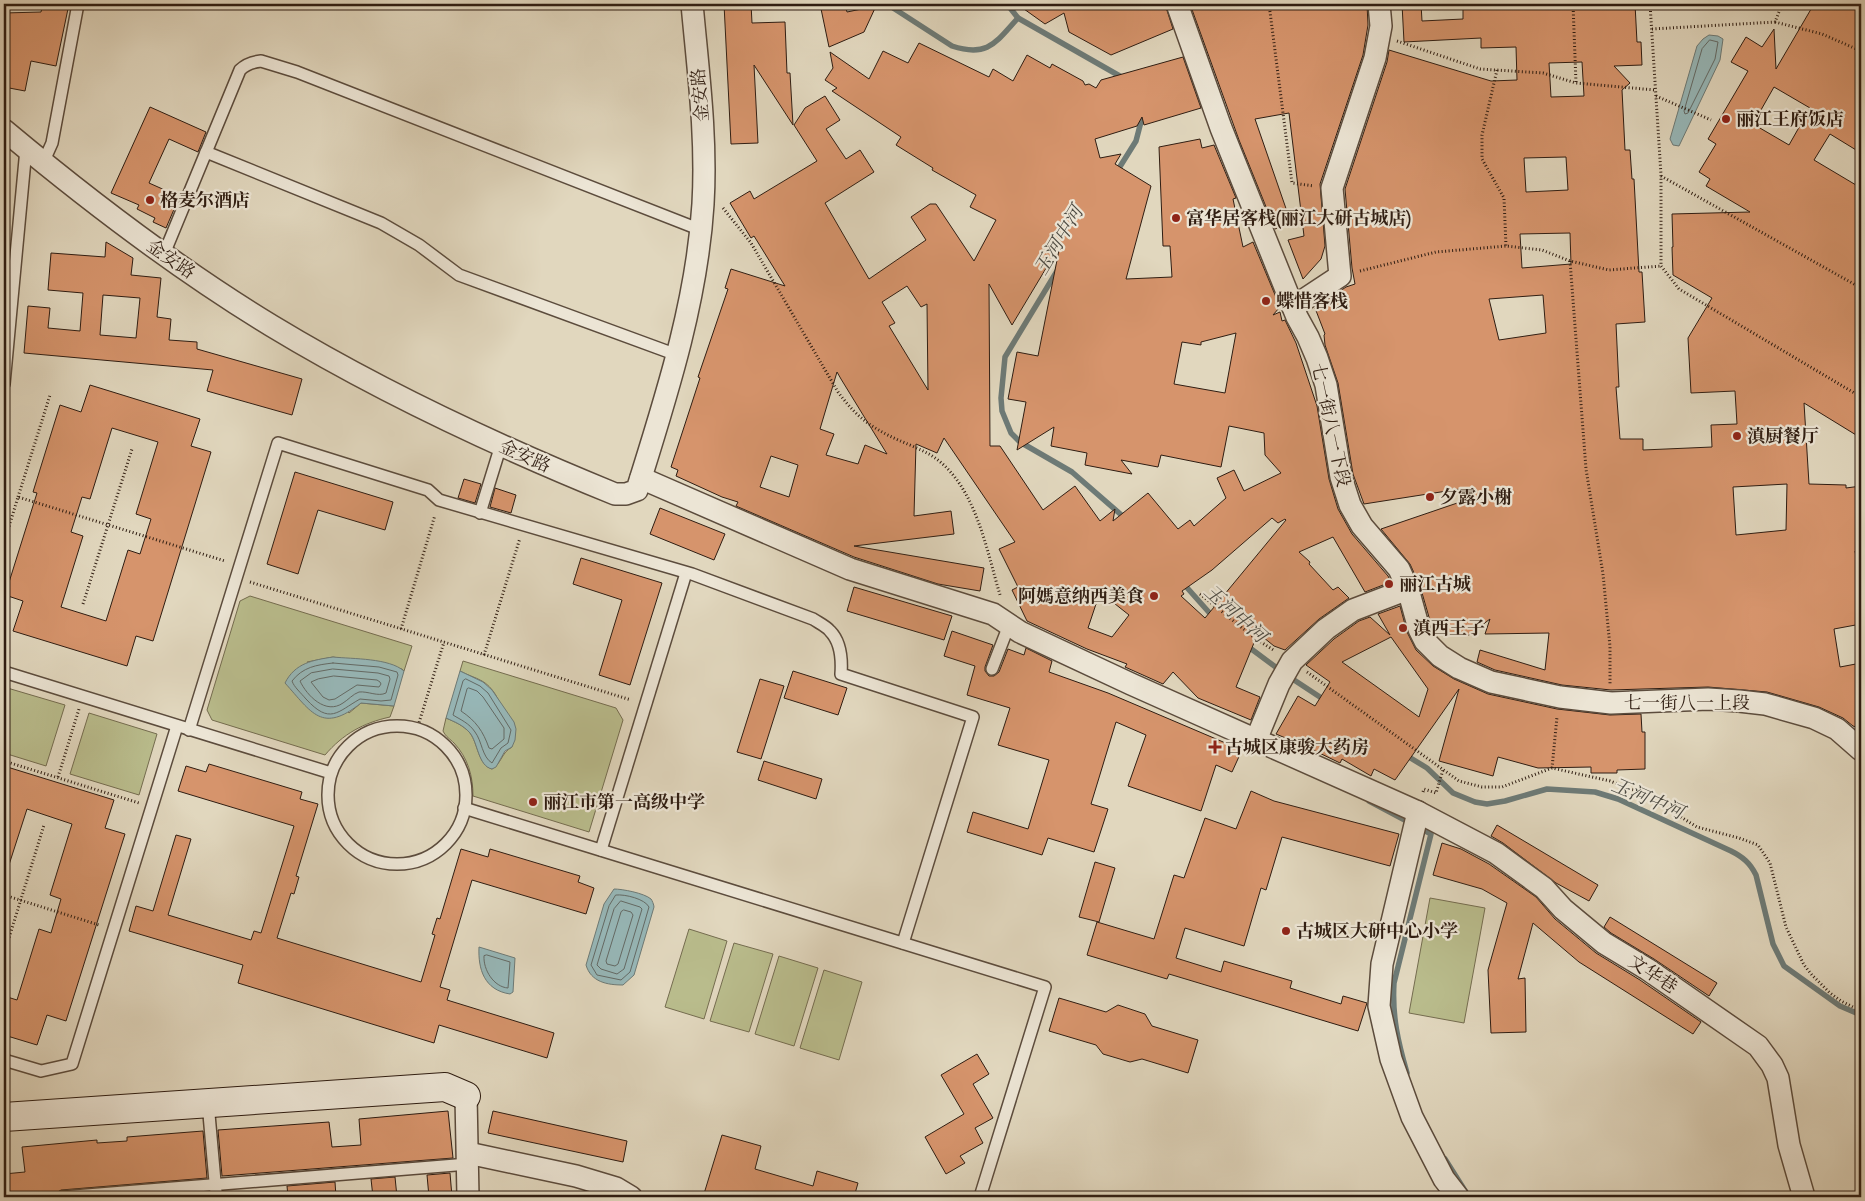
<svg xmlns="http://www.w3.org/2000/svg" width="1865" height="1201" font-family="'IM FELL English','Noto Serif SC',serif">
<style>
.green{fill:#b9bc8c;stroke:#746c4f}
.water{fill:#97b8b9;stroke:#6d7a76}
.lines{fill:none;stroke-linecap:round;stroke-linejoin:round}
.shore{stroke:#636a66;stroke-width:1}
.stream{stroke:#6d7a76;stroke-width:5.5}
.building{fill:#d6946c;stroke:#2f1d12;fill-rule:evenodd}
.lane-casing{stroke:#5c4c3d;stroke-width:14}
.street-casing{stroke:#5c4c3d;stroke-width:24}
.secondary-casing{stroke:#2f1d12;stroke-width:30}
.path{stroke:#2f1d12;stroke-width:3;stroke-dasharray:1 2.5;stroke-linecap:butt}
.lane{stroke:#ece5d5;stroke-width:11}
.street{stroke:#ece5d5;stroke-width:21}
.secondary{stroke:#ece5d5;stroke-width:28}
.poi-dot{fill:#8f2418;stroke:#ece5d5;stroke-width:2}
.labels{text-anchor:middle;stroke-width:4.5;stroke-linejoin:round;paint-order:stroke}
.street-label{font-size:18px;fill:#2f1d12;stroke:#ece5d5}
.poi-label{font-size:18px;font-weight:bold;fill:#2f1d12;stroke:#ece5d5;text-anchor:start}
.water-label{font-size:19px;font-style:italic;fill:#4e4c44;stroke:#ece5d5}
</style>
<rect width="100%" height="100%" fill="#e1d7be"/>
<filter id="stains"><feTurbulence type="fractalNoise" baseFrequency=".004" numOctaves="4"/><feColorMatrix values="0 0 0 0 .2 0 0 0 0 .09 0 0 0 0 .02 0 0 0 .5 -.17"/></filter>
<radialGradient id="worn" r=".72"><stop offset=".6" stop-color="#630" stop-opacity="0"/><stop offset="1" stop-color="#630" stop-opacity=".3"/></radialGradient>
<g class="green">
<path d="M250,596L412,646L404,671L402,669L333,657L307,662L349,713L361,703L394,706L390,717C363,723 343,734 325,755L212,720L207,710L240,601Z"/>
<path d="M463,661L616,708L623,720L589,832L473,796C473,776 468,758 454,743C450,739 446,737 443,731L446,718C455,722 463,725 470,733C478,743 478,765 492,769C502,763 501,753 512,747C506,726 503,693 482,681C475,677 467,675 460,671Z"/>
<polygon points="4,687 65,705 46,766 4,753"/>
<polygon points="89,713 157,734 139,795 70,774"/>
<polygon points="1430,898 1485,908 1464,1023 1409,1013"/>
<polygon points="689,929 727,941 704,1019 665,1007"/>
<polygon points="734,943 773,954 749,1032 710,1021"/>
<polygon points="779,956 818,968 794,1046 755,1034"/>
<polygon points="824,970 862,982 839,1060 800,1048"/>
</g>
<g class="water">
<polygon points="1709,35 1718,36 1723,39 1720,60 1679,146 1673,145 1670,139 1697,46 1703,39"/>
<path d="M333,657C353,659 389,658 404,671L394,706L361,703C322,734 312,713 285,683C295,663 313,660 333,657Z"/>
<path d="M460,671L483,682L492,690L514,722L516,729L515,740L512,747L505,751L496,767L492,769C478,766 478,743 470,733C463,725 455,722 446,718Z"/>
<path d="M614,889C622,889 644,893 651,899C652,900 654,905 654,907L634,975L623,985C607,985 591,982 586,965L604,904Z"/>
<path d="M479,947L515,958L513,992L510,994C484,990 478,969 479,947Z"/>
</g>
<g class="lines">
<g class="shore">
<polygon points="1710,40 1718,42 1715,59 1688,113 1685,114 1684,111 1702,49"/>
<path d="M333,663L379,667L397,672L398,675L391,700L381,701L360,699C337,712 330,725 306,699C301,693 294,687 292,681C303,667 316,665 333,663Z"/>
<path d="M333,669L378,673L389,676L390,679L386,693C378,697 368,691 359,692C353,694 348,700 343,703C326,715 307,696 300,681L311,673Z"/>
<polygon points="334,676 377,680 380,682 381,684 379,687 357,685 335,699 329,700 323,697 311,682 318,679"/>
<path d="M466,679L480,686L488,693L511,730L508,743L501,748L492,763C482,757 482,741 475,732C469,723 461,720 453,715L463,681Z"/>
<path d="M469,688L477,691L483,697L504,728V739L492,749L489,748C483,731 476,721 461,711L467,689Z"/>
<path d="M616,895C625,894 645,899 649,907L630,972L621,980L597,975L591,965L609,906Z"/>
<polygon points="621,901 640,907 642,909 624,969 617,974 601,969 597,965 614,909"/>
<polygon points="624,910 631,912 633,915 618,964 615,966 607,964 606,961 621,912"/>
<path d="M487,955L510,962L508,988C494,987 483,970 484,956Z"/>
</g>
<g class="stream">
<path d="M887,4L952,46C988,58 996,42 1018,18"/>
<polyline points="1007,4 1018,18 1125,79"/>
<polyline points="1116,173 1136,141 1143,114"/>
<polyline points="1057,271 1005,357 1001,398 1002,411 1011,433 1020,442 1072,472 1126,519"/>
<polyline points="1182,582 1214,618"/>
<polyline points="1246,645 1281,671"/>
<polyline points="1288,676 1326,701"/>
<path d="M1404,754L1427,768L1453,793L1475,802L1487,804L1505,801L1547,789L1595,792L1618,799L1731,851C1743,857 1750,863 1756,875L1773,944L1784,966L1840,1006L1861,1015"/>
<path d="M1369,801L1431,834L1394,983C1392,1016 1398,1042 1407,1073"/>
<polyline points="1445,1159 1469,1197"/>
</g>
</g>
<g class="building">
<polygon points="43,4 69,4 56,66 31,61 25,91 4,87 4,51 8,32 4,32 4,13 41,12"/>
<polygon points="724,4 751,4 752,23 785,22 787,73 790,73 793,125 754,65 758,143 731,144"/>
<polygon points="820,4 845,4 847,12 876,6 864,32 829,47"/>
<polygon points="1017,4 1165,4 1173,29 1111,55 1069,32 1064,13 1045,24"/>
<polygon points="1190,4 1367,4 1368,25 1363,55 1320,184 1325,246 1321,259 1303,279 1288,240 1304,236 1289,113 1255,119 1291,223 1275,229 1239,140"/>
<path d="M1402,4H1421L1422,21L1463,19V4H1635L1637,42H1641L1642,65L1614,66L1630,83L1622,90L1625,150H1630L1632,179H1634L1639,272H1642L1645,322L1616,324L1619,387H1616L1620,439H1643V450L1712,447L1711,425L1737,424L1735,391L1691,393L1688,338L1712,298L1673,275L1672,247H1673L1672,214L1750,212L1706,186L1710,179L1699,172L1716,144L1708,139L1748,71L1731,62L1746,37L1762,47L1774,29L1776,69L1814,4H1861V153L1830,134L1814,160L1861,188V438L1804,403L1809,484L1846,485V488L1861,486V550L1855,551L1861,584V624L1834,629L1840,667L1861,663V729L1853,726L1843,718L1819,707L1767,692L1708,687L1611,690L1562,685L1495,670L1477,662L1480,650L1545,670L1549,633L1485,634L1490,619L1469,635H1437L1435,634L1431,624L1420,586L1410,564L1381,529L1469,499L1466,488L1364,504L1353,474L1338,383L1325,345L1324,335L1325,334L1315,308L1346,287L1355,284L1352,268L1345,189L1387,62L1389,50L1491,81L1517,80L1516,47L1481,48V38L1404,42ZM1582,62L1584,96L1551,97L1549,63ZM1774,87L1810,108L1789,145L1753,124ZM1566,157L1568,190L1526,192L1524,158ZM1570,233L1571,264L1522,268L1520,234ZM1543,295L1546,333L1499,340L1489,299ZM1787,484L1786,530L1736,535L1733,487Z"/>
<path d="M919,43L989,77L993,69L1013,81L1027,55L1050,68L1052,64L1083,81L1085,85L1089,84L1096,88L1101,80L1183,57L1201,108L1144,125L1142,117L1137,126L1095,139L1100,158L1121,154L1115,164L1151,186L1126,279L1172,277L1170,246H1163L1159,147L1200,139L1202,148L1214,145L1236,198L1233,199L1243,247L1253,242L1278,302L1279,308L1273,315L1280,312L1282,321L1285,320L1296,343L1317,406L1329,479L1338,509L1352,534L1388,576L1391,582L1365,592L1333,537L1299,552L1310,562L1309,564L1333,590L1338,587L1349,598L1319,619L1285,650L1274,646L1258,633L1236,687L1260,697L1251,720L1198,698L1173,672L1163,684L1125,667L1127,664L1087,649L1027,621L1012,590L1018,587L999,549L1015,542L944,438L937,453L916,444L914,516L951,511L954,534L854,546L984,568L980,591L938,584L854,557L736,506L738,502L722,497L676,476L678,470L671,467L700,378L698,377L728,289L725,288L731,269L785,286L754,236L751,238L730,203L750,191L754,199L817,161L794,125L805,108L825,96L840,120L826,129L846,159L860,150L874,172L825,203L869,279L926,240L911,217L930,204H936L974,261L996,220L970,207L976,195L932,170L933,168L896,145L901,137L832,91L837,88L825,80L833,68L830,52L869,79L883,51L908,63ZM1060,245L1038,356L1017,352L1008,399L1026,402L1017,450L1054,427L1051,446L1087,453L1085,465L1132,474L1121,460L1158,467L1161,455L1221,467L1229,426L1264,433L1265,455L1281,473L1244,491L1234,470L1217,478L1226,498L1194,526L1190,520L1178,529L1148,493L1113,521L1115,509L1100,521L1075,486L1043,510L1000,446H990L989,284L1012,325ZM907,286L921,307L927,304L928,390L889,326L895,323L882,302ZM1236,333L1225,393L1174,384L1182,342L1201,345V342ZM837,372L841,379L887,454L865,445L858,464L826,455L834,434L820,429ZM771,456L798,465L789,497L760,487ZM1272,518L1278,523L1285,519L1286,520L1205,618L1181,596L1184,594L1182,591L1212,570ZM1100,592L1129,615L1112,637L1088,628Z"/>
<polygon points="150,107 206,132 198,152 169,139 149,183 167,191 165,194 178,200 166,228 153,222 155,218 137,209 139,205 111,193"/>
<path d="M106,242L133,258L131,275L161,278L157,317L171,319L169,340L197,342V349L302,379L292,415L207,391L213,370L24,353L28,306L50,308L48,328L80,331L83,293L48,290L51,253L105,257ZM103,295L140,298L136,338L100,335Z"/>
<path d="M90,385L200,419L191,446L211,452L153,641L136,636L127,666L13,631L23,601L5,595L37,493L33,492L60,405L81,412ZM112,428L158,442L136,514L151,519L140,554L128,550L106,621L61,607L83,536L71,532L82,497L90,499Z"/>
<polygon points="295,472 393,502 385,530 318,510 298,574 267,564"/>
<polygon points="464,479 481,484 475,503 458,498"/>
<polygon points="495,488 516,495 511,513 490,507"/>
<polygon points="660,508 725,534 714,560 650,534"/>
<polygon points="581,558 662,583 630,685 599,675 622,600 573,584"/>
<polygon points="854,587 952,616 944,640 847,611"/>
<path d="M1400,606L1407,632L1416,650L1433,666L1454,679L1488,694L1557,709L1610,715L1641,714L1642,732H1645V769L1617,770V773H1591V767L1538,768L1498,757L1493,776L1439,761L1459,689L1395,780L1374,769L1371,776L1342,759L1340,763L1307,747L1276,734L1298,696L1315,706L1330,682L1306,665L1334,639L1359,621L1370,617L1390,635L1378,614ZM1391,637L1428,689L1419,717L1342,662Z"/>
<polygon points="952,631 993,645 985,667 985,671 989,676 994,676 999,672 1008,649 1024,655 1026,648 1052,661 1049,672 1108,693 1242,750 1232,772 1216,765 1201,811 1128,786 1146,735 1116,722 1091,804 1108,809 1094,852 1048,838 1042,855 967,832 973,812 1028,829 1049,760 998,745 1010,708 967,695 975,666 944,656"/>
<polygon points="793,671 847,688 838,715 784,698"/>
<polygon points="760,679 784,686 761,759 737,752"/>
<polygon points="764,761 822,779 816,799 758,780"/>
<polygon points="209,764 302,792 300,799 318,804 296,876 299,877 294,894 291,893 277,938 421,982 435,935 432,934 437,918 440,919 461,849 488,857 490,849 580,876 578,882 594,888 586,914 472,880 440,987 450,990 447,1000 554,1033 547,1058 439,1025 434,1043 238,983 243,965 129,931 136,906 153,911 176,835 191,839 168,915 251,940 254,931 261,933 294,826 178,791 186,766 206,772"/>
<polygon points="4,766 114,800 105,828 125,834 66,1021 47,1015 37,1045 4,1035 4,996 17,1000 39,929 51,933 61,899 50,895 72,824 27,809 7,871 4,870"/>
<polygon points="1251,791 1274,801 1399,834 1390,866 1282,837 1266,890 1261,888 1244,946 1185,928 1176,958 1221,972 1224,961 1292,981 1290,988 1341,1004 1343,996 1367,1003 1358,1031 1169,974 1167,979 1087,955 1097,922 1154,939 1174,875 1184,878 1205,818 1236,829"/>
<polygon points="1497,825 1598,885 1589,901 1556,883 1503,843 1491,836"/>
<polygon points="1442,843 1461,849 1489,864 1536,897 1555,919 1596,953 1640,980 1701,1022 1693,1034 1579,962 1533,923 1518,979 1525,978 1526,1032 1491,1033 1488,970 1507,903 1482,889 1433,875"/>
<polygon points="1095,862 1115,868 1099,922 1079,917"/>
<polygon points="1610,917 1717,983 1709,996 1654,959 1611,933 1604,927"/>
<polygon points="1059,998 1106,1012 1118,1005 1145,1014 1152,1026 1198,1040 1188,1073 1142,1059 1130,1062 1103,1054 1096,1045 1049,1031"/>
<polygon points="977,1054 989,1074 973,1084 993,1118 975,1128 983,1143 960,1156 965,1163 946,1174 925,1137 964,1114 941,1075"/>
<polygon points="448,1111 453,1158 222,1176 218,1130 329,1122 332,1147 361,1145 359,1119"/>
<polygon points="493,1111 627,1141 623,1162 488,1133"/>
<polygon points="203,1131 207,1178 61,1190 55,1194 4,1197 4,1174 25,1172 22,1147 97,1140 97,1143 127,1141 127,1137"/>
<polygon points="722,1135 761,1146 755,1169 813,1186 817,1171 858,1183 854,1197 703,1197"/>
<polygon points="450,1173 452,1197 429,1197 427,1175"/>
<polygon points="395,1177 397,1197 373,1197 371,1179"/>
<polygon points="335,1182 336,1197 288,1197 287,1186"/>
<polygon points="208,1193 210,1197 168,1197 168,1196"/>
</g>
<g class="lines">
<g class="lane-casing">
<g id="lane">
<polyline points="206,152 381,223 419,245 459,275 677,355"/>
<polyline points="43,163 52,143 78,4"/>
<path d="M164,254L240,70C246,64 252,62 261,61L297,72L701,230"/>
<polyline points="4,384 26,149"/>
<polyline points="480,513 501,445"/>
<polyline points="992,669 1009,625"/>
<polyline points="4,672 331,773"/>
<circle cx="397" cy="795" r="69"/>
<path d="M189,730L278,443L428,490L439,500L692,574L813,619C819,623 826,626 830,631C841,642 842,660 841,674L973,717L903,943"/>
<polyline points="464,808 1045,987 980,1197"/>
<polyline points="601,850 686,573"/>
<polyline points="4,1060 41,1071 72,1064 177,726"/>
<polyline points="208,1103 216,1193 220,1197"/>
<polyline points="62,1197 468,1164"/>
</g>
</g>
<g class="street-casing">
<g id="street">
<polyline points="1177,4 1221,128 1297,317 1308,337 1317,358 1326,385 1341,477 1350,505 1362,526 1399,569 1408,589 1419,629 1425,641 1440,656 1459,668 1491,682 1560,697 1611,703 1708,699 1739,701 1765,704 1814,718 1837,729 1861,750"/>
<path d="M4,130C89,201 178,269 272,326C381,392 497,446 615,494H626L637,490C666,397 697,302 703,204C707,137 698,70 692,4"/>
<polyline points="1293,307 1340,276 1332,188 1375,58 1381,26 1379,4"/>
<polyline points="641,478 850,569 993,614 1020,632 1131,684 1418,812 1496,853 1544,888 1563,909 1604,943 1647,969 1758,1046 1772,1065 1778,1078 1789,1145 1804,1197"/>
<polyline points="1256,740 1279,684 1292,661 1326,629 1353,610 1408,589"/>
<polyline points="1418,812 1382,964 1379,1006 1391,1059 1412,1117 1444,1179 1458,1197"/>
<polyline points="466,1096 468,1197"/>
<polyline points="468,1153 576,1176 616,1188 631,1197"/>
</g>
</g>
<g class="secondary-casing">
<polyline id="secondary" points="4,1117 445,1087 466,1096"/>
</g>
<g class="path">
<polyline points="1269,4 1292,183 1314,186"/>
<polyline points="1573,4 1576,83"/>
<polyline points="1650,4 1661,175 1661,266 1679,289 1861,397"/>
<polyline points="1775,22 1822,34 1861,51"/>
<polyline points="1652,29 1775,22 1782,4"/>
<polyline points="1397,41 1480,69 1543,73 1576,83 1655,90"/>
<polyline points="1497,70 1482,135 1482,159 1504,198 1506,246"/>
<polyline points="1656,96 1711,120"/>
<polyline points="1661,176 1861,288"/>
<path d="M723,208L751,243L838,392C849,407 861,420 877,429C893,439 912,445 929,454C975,481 986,548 1000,595"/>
<polyline points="1570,261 1586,469 1603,574 1610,647 1610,685"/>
<polyline points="1360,271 1436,252 1506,246 1542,250 1570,261 1609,270 1661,266"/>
<polyline points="18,497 50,395"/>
<polyline points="4,543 18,497 225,561"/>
<polyline points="250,582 631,700"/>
<polyline points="1200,594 1256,639 1275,651"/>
<polyline points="83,604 132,449"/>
<polyline points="401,629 435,515"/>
<polyline points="484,655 520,538"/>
<polyline points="1307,672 1459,781 1482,787 1502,787 1552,768 1610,781 1644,794 1697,827 1739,838 1758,845 1770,863 1786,927 1804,965 1812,975 1830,993 1841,1001 1861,1011"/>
<polyline points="417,729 444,642"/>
<polyline points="4,761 139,803"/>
<polyline points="1552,768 1557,717"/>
<polyline points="58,777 79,709"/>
<polyline points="1423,792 1424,789 1436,793 1443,770"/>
<polyline points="4,895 99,925"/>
<polyline points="4,954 44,825"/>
</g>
<use href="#lane" class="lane"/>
<use href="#street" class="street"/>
<use href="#secondary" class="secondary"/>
</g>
<g class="poi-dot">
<circle cx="1726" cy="119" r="5"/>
<circle cx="150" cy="200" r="5"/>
<circle cx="1176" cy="218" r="5"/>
<circle cx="1266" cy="301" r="5"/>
<circle cx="1737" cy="436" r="5"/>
<circle cx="1430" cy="497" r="5"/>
<circle cx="1389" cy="584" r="5"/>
<circle cx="1154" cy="596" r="5"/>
<circle cx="1403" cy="628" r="5"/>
<path d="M1212.5 739.5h5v5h5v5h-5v5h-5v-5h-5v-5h5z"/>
<circle cx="533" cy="802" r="5"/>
<circle cx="1286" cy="931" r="5"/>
</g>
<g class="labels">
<g class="street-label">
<text transform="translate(700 95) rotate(-95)" y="6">金安路</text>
<text transform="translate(171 259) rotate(35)" y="6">金安路</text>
<text transform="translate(1331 425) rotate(78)" y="6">七一街八一下段</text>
<text transform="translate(525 456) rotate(24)" y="6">金安路</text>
<text x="1687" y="709">七一街八一上段</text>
<text transform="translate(1653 974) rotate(33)" y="6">文华巷</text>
</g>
<g class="poi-label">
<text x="1736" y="125">丽江王府饭店</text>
<text x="160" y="206">格麦尔酒店</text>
<text x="1186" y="224">富华居客栈(丽江大研古城店)</text>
<text x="1276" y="307">蝶惜客栈</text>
<text x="1747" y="442">滇厨餐厅</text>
<text x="1440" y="503">夕露小榭</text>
<text x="1399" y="590">丽江古城</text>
<text x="1144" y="602" text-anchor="end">阿媽意纳西美食</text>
<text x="1413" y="634">滇西王子</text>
<text x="1225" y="753">古城区康骏大药房</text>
<text x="543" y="808">丽江市第一高级中学</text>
<text x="1296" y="937">古城区大研中心小学</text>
</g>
<g class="water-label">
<text transform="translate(1058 240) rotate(-59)" y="7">玉河中河</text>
<text transform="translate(1236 613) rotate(42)" y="7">玉河中河</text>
<text transform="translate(1648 798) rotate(23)" y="7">玉河中河</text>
</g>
</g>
<rect width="1865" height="1201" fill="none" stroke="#e1d7be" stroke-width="20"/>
<rect x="5" y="5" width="1855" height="1191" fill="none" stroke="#2f1d12" stroke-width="2.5"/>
<rect x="10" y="10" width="1845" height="1181" fill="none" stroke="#2f1d12"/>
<rect width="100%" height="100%" filter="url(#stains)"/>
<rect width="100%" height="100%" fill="url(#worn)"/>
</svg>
